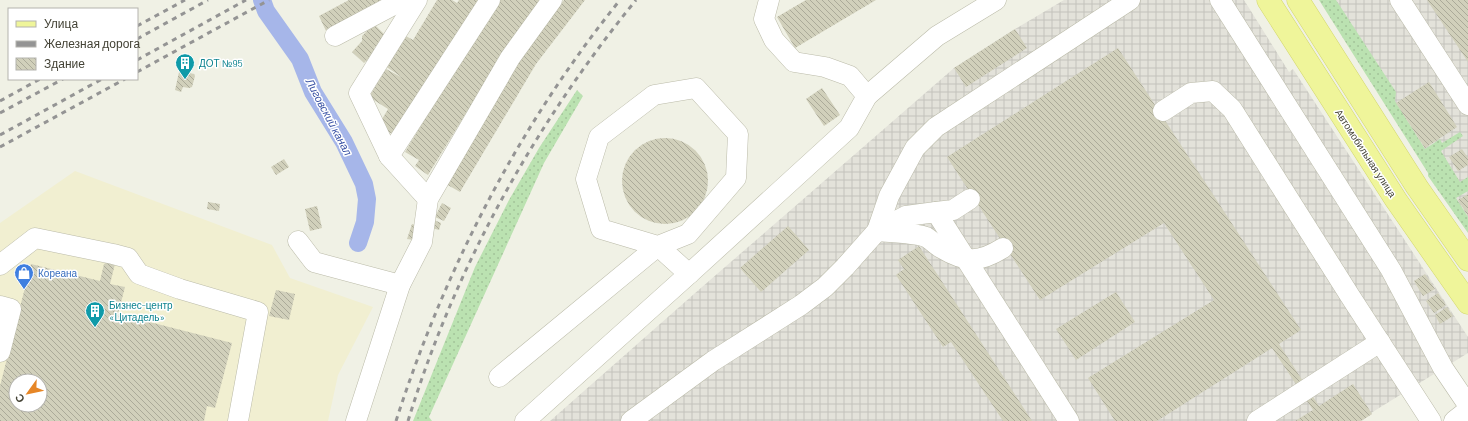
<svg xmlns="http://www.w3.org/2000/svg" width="1468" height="421" font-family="Barlow,sans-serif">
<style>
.commercial{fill:#f1efd1;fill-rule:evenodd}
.industrial{fill:url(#industrial-grid)}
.grass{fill:url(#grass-dots)}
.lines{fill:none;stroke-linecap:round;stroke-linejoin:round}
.canal{stroke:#a6b6e9;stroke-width:18}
.building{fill:url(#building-back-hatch);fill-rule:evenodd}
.minor-casing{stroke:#bbbba9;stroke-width:21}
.major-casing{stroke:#d3d86c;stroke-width:23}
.minor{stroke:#fff;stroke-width:20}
.major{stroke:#eff59a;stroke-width:22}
.rail{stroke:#949494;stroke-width:3;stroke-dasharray:5 5;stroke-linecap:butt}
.labels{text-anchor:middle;stroke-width:3;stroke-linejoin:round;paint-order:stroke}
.culture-label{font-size:10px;fill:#0d838f;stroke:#fff;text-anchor:start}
.street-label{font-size:10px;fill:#434235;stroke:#fff}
.shop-label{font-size:10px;fill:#366cbe;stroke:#fff;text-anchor:start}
.water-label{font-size:11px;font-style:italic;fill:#3951a4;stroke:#fff}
</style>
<defs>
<pattern id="industrial-grid" width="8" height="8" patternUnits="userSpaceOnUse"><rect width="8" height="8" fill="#e3e2da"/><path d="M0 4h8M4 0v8" fill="none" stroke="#c4c3bc"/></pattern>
<pattern id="grass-dots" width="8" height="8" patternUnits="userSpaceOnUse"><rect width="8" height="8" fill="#bbe2b1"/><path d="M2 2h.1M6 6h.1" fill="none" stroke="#a2c399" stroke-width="1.8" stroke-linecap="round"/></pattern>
<pattern id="building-back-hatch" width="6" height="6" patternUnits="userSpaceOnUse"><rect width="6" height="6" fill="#d1d0bb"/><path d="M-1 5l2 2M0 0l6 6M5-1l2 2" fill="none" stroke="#abaa99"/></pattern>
</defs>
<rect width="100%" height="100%" fill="#f0f1e5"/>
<path class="commercial" d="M75,171L272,245L290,278L373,307L338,375L328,421H0V223ZM16,381H40V405H16Z"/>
<g class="industrial">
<polygon points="1064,0 1244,0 1289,72 1293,69 1468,337 1468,353 1371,413 1372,414 1361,421 550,421 694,294 954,68 1015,29"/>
<polygon points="1323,0 1468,0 1468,223"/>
</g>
<g class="grass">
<polygon points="1319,0 1336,0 1396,92 1395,101 1425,149 1440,139 1442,143 1460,132 1463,136 1441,151 1460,182 1468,177 1468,191 1456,198 1468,217 1468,233 1428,176 1428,173"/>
<polygon points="577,90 583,96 544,163 429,417 432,421 413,421 475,267 509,200 539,148"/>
</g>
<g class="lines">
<polyline class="canal" points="262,0 266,11 300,59 313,92 344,142 364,184 367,199 365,222 358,243"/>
</g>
<g class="building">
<polygon points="349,0 386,0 326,31 319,16"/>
<polygon points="437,0 452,0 457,3 459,0 481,0 394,135 378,126 388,109 369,97 386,69 403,78 385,66 404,35 413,40"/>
<polygon points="500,0 540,0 509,43 428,175 415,166 419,160 405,152 483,23"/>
<polygon points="564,0 585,0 536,64 460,192 446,184 522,56"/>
<polygon points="806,0 876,0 795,48 777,17"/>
<polygon points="1427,0 1468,0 1468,62"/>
<polygon points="374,24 386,36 374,48 375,52 364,63 352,52 362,41 362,36"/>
<polygon points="1015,29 1027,48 966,87 954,68"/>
<polygon points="1118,48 1301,330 1279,344 1319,406 1353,384 1372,414 1361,421 1295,421 1313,410 1272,348 1157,421 1115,421 1088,378 1214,300 1164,223 1040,300 947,157"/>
<polygon points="181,71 194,74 195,76 192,87 189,88 183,87 181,92 175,90 179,72"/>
<polygon points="1429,82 1457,127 1425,148 1396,103"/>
<polygon points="822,88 840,115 824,126 806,99"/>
<circle cx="665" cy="181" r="43"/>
<polygon points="1462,149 1468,158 1468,165 1458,171 1449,157"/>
<polygon points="284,159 289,167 276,175 271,167"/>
<polygon points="1468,194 1468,216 1458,200"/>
<polygon points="208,202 220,204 219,211 207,209"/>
<polygon points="442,203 451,208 444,221 435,217"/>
<polygon points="317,206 322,228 310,231 305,209"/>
<polygon points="434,220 441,223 439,230 432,228"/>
<polygon points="412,224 418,226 414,240 407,239"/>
<polygon points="788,226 809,250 761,292 740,268"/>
<polygon points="919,246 1032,421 1003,421 951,342 943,347 896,275 904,269 898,260"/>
<path d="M106,263L115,264L110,284L125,287L118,314L232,343L215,408L207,406L204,421H0V386L31,264L100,281L104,264ZM16,381H40V405H16Z"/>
<polygon points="1425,274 1435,289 1423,296 1414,281"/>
<polygon points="276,290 295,294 289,320 269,316"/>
<polygon points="1116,292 1135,322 1076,360 1056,329"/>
<polygon points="1438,293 1446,305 1434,313 1426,301"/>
<polygon points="1447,307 1453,316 1440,324 1435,315"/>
</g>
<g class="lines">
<g class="minor-casing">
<g id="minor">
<polyline points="769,0 764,19 774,40 794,62 825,67 850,76 867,96"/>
<polyline points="1220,0 1391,270 1443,368 1468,405"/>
<polyline points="1400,0 1468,105"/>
<polyline points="335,36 403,0"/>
<polyline points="1163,111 1191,93 1213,91 1232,109 1350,296 1431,421"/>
<polyline points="389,156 359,93 417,0"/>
<polyline points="428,199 389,156 490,0"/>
<polyline points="936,212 953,210 970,199"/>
<polyline points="298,241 314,262 400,285"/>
<path d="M1003,248C979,263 966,263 941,248C936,245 931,240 926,237C917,233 888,232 877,231L889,196L915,148L936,127L1130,0"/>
<polyline points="0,265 35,238 113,254 128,258 139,274 180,289 258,312 238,421"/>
<polyline points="0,306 11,309 0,352"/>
<polyline points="499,377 658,246 688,234 736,178 738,134 696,88 654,95 599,137 586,179 601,229 658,246 689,274"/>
<polyline points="356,421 400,285 422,242 428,199 510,58 552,0"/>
<polyline points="525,421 689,274 849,128 867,96 937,36 996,0"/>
<polyline points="631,421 713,361 801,305 825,287 845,267 877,231 906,216 936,212 1069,421"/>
<polyline points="1257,421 1380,342"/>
<polyline points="1454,421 1468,410"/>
</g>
</g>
<g class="major-casing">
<g id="major">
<polyline points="1268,0 1396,200 1468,303"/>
<polyline points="1298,0 1417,187 1468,260"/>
</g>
</g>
<use href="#minor" class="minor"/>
<use href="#major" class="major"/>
<g class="rail">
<polyline points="137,26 185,0"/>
<polyline points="137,39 208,0"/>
<polyline points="137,60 246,0"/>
<polyline points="137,72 269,0"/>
<polyline points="0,101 40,79"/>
<polyline points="0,113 63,79"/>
<polyline points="0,135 102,79"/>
<polyline points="0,147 125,79"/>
<path d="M396,421C445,269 519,125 620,0"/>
<path d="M408,421C455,267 535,124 636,0"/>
</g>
</g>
<defs>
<g id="building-pin" transform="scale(1)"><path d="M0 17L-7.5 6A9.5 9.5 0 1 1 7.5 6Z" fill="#0f9aa8" stroke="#fff"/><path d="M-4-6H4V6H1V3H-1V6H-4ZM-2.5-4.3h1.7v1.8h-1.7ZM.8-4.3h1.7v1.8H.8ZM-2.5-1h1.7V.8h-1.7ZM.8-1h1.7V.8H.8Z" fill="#fff"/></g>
<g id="shop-pin" transform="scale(1)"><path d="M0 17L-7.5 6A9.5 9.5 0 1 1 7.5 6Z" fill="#3f7fe0" stroke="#fff"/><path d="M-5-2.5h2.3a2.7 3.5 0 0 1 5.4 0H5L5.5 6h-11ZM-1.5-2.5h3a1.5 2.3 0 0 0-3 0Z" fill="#fff"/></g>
</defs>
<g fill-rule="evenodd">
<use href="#building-pin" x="185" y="63"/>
<use href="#shop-pin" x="24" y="273"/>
<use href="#building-pin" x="95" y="311"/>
</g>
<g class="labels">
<g class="culture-label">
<text x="199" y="67">ДОТ №95</text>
<text x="109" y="309">Бизнес-центр<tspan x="109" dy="12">«Цитадель»</tspan></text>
</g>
<g class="street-label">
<text transform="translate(1366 153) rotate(57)" y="4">Автомобильная улица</text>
</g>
<g class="shop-label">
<text x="38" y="277">Кореана</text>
</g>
<g class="water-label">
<text transform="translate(329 117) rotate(62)" y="4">Лиговский канал</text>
</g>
</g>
<rect x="8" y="8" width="130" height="72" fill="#ffffff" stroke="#b4b3ae"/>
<rect x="16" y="21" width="20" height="6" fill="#eff59a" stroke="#b4b3ae"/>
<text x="44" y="28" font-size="12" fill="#434235">Улица</text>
<rect x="16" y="41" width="20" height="6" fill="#949494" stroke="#b4b3ae"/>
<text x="44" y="48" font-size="12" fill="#434235">Железная дорога</text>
<rect x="16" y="58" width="20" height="12" fill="url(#building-back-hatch)" stroke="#b4b3ae"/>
<text x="44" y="68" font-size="12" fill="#434235">Здание</text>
<g transform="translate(28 393) rotate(237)"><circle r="19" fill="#ffffff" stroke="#b4b3ae"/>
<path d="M0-3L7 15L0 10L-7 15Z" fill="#e68626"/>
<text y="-6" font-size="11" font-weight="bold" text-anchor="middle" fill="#434235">С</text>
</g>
</svg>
